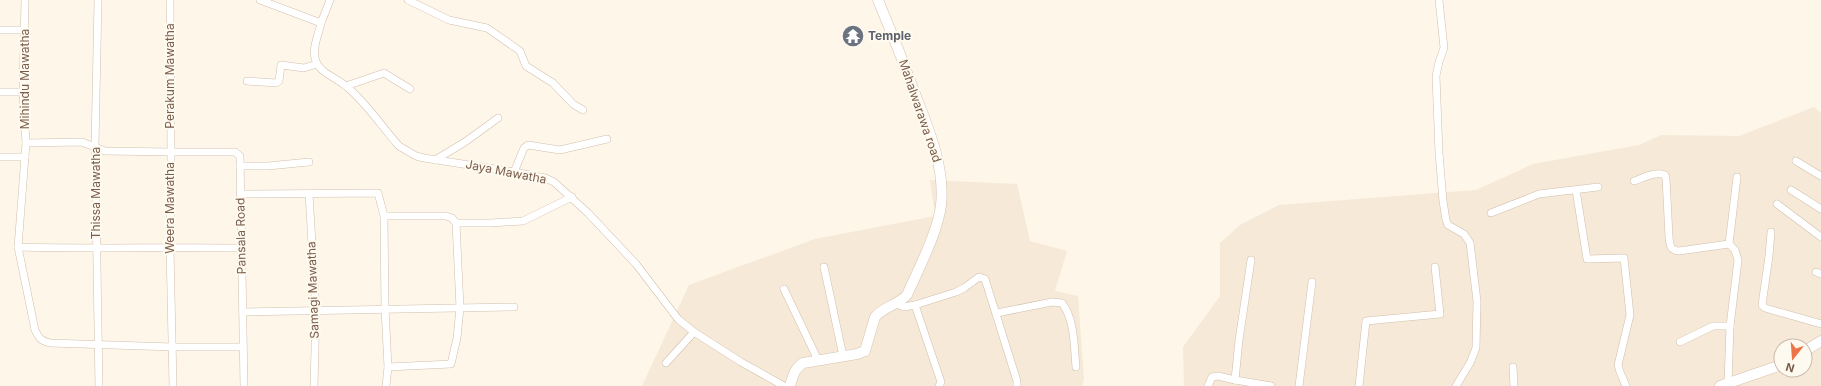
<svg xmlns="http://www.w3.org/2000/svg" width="1821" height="386" font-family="Inter,sans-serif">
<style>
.residential{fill:#f6e9d7;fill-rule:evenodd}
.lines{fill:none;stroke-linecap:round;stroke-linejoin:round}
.street-casing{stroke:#d1bfad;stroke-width:8}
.secondary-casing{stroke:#d7c1ad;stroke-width:11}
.street{stroke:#fff;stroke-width:7}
.secondary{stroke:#fff;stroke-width:10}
.labels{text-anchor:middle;stroke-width:4;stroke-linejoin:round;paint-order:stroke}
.worship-label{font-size:12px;font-weight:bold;fill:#5b616d;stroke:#fffaf0;text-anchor:start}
.street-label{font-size:12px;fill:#7a5d4a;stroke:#fffaf0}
</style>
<rect width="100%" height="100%" fill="#fef6e9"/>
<g class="residential">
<path d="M1814,107L1821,113V386H1184L1183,347L1220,296V243L1240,225L1279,205L1476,190L1533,164L1639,145L1661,135L1739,136ZM1781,346H1805V370H1781Z"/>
<polygon points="930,180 1017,184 1030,241 1067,251 1055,291 1078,296 1084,379 1082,386 642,386 689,285 815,239 935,216"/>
</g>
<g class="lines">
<g class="street-casing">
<g id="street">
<path d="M25,0L23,92L26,143L18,247L35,330C39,338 41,341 50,343L173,347H243"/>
<polyline points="98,0 95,146 99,386"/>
<polyline points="170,0 171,152 235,152 240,156 244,386"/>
<path d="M260,0L321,23C319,33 312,48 315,58C318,73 336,77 346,86C365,101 382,127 399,146L416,156L424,158L514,172L545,178L554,182L588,213L636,264L678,319L694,332L741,362L784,386"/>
<polyline points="408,0 449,20 487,28 520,51 526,66 553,83 573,104 583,110"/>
<polyline points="1439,0 1444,48 1439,62 1436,76 1439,153 1443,201 1446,220 1448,225 1464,234 1470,243 1477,301 1476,348 1470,363 1456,386"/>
<polyline points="321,23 330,0"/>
<polyline points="0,30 25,30"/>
<polyline points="247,81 276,83 279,81 281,65 304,68 317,64"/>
<polyline points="346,86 384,73 410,89"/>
<polyline points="0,92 23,92"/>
<polyline points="26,143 82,142 105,151 171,152 170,247 173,386"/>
<polyline points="0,157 25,157"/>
<polyline points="435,160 465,142 498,118"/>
<polyline points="1796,161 1821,176"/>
<polyline points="240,166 268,166 309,162"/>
<polyline points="514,172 524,148 528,145 560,150 607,139"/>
<path d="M1634,181C1643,178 1655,171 1665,175L1666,178L1669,237C1670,246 1670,250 1679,251L1729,244L1735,250L1738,260L1730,326L1728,383"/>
<polyline points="1576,190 1587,259 1624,258 1630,315 1618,365 1620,372 1626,386"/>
<polyline points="1791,190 1821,209"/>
<polyline points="240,194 378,193 384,216 385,308 388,367 386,386"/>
<polyline points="309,194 316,311 314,386"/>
<polyline points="1777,204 1821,237"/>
<polyline points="1491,213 1539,194 1598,187"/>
<polyline points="384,216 446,216 452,218 456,223 460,308 457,338 451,364 388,367"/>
<polyline points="456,223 490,223 523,221 572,197"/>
<polyline points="1771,232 1769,256 1762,305 1765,308 1821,324"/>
<polyline points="1729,244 1737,177"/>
<path d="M18,247C93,249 167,247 241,248"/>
<polyline points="1251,260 1239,340 1235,380 1271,386"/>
<polyline points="824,267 843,356"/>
<polyline points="1816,272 1821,274"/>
<polyline points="784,289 818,360"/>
<polyline points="897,304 904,307 915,305 941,382 939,386"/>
<polyline points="915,305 956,292 964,288 979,277 985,279 1017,381 1017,386"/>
<polyline points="243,312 514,307"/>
<path d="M997,313L1052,302L1062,303C1075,320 1074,347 1076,367"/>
<polyline points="1680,342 1713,326 1730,326"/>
<polyline points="666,363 694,332"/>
<polyline points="1513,367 1514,386"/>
<polyline points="1208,386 1212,377 1218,376 1235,380"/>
<polyline points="1299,386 1312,282"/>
<polyline points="1359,386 1366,321 1440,314 1435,267"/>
</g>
</g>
<g class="secondary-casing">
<g id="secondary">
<polyline points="1805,351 1821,341"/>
<path d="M790,386C793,376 794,369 803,363L857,354L865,351L875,317C883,307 898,305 907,295C918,270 938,232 941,205C945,169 930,132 917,99C905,66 892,33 878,0"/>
<polyline points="1720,386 1781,365"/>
</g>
</g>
<use href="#street" class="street"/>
<use href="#secondary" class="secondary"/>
</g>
<defs>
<g id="temple-disc" transform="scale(1.15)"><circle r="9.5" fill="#6b7280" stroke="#fffaf0"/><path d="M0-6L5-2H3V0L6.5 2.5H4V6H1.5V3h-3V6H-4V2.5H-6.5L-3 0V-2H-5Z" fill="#fff"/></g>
</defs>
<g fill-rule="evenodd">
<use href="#temple-disc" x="853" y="36"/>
</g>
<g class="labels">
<g class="worship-label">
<text x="868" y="40">Temple</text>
</g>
<g class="street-label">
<text transform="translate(170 76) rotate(-90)" y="4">Perakum Mawatha</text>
<text transform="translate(25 79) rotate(-90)" y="4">Mihindu Mawatha</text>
<text transform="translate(920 111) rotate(71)" y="4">Mahalwarawa road</text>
<text transform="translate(506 172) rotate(11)" y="4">Jaya Mawatha</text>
<text transform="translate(96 193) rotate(-90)" y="4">Thissa Mawatha</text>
<text transform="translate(170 208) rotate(-90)" y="4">Weera Mawatha</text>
<text transform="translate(241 236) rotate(-91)" y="4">Pansala Road</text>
<text transform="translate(313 290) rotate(-92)" y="4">Samagi Mawatha</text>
</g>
</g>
<g transform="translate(1793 358) rotate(197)"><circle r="19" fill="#fffaf0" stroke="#cabbae"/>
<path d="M0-3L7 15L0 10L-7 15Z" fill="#ed7449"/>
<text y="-6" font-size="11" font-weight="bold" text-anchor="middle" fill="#7a5d4a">N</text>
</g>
</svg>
